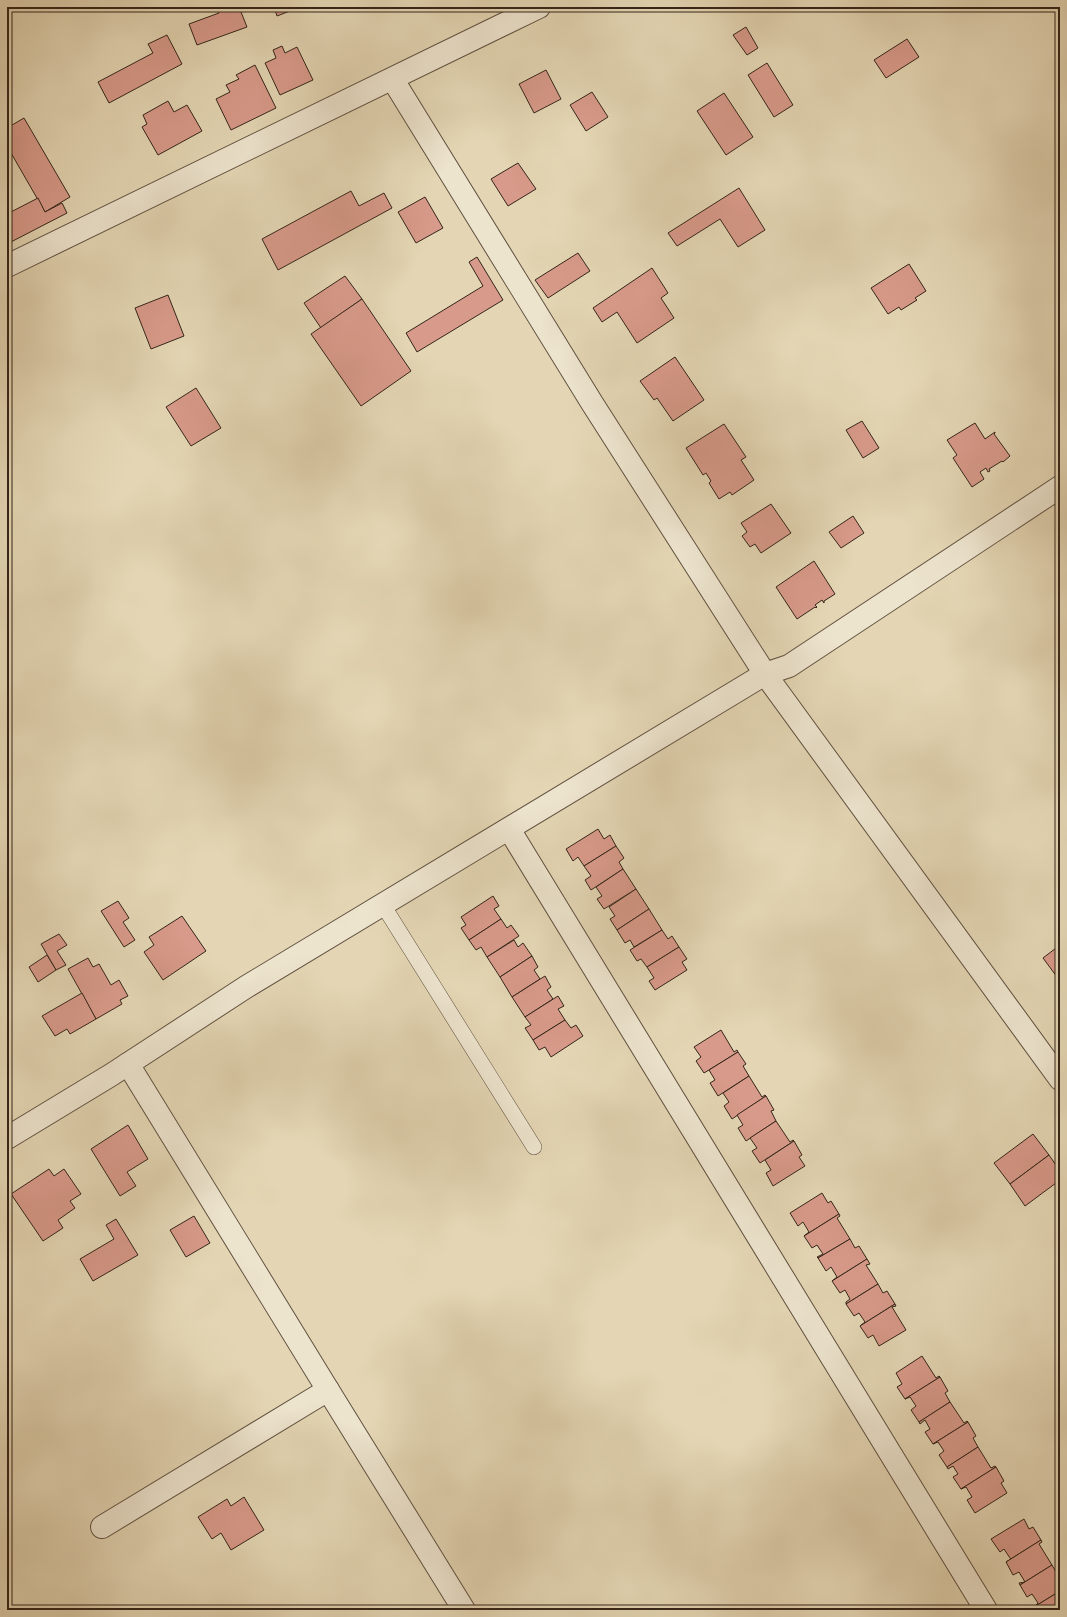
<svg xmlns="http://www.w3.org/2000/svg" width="1067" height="1617" font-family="'IM FELL Great Primer',serif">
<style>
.building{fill:#d89a8a;stroke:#342519}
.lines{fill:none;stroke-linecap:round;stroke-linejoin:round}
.lane-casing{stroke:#605140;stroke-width:16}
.street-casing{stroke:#605140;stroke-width:24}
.lane{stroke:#ede4ce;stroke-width:15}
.street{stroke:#ede4ce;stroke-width:22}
</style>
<rect width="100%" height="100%" fill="#e4d6b4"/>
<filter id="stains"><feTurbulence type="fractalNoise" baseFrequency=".005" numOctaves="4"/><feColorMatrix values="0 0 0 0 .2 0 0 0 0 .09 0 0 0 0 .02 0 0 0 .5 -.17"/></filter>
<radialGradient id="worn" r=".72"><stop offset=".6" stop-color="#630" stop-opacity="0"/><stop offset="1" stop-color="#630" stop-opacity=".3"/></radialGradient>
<g class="building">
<polygon points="216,7 239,7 247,27 197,45 189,24 219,13"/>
<polygon points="274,7 300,7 277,16"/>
<polygon points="746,27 758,48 747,55 733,35"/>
<polygon points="167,35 182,64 109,103 98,82 153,53 148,44"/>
<polygon points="907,39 919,57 886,78 874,60"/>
<polygon points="282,46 285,53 297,47 313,80 280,95 265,63 276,58 273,50"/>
<polygon points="767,63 793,105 774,117 748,75"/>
<polygon points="255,65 276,108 231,130 216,99 230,92 226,85 239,79 236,75"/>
<polygon points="546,70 561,99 534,113 519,84"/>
<polygon points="592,92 608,117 586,131 570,105"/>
<polygon points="724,93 753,137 726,155 697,111"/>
<polygon points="168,101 174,112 187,105 202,131 158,155 142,127 147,124 143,115"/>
<polygon points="24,118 70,197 45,212 7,146 7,128"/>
<polygon points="518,163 536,189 508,206 491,179"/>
<polygon points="739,188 765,230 738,247 720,219 677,246 668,233"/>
<polygon points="351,191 359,206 384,193 392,208 278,270 262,239"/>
<polygon points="425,197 443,228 416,243 398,212"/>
<polygon points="38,198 45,212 62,203 67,213 7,244 7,214"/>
<polygon points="578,253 590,271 548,298 535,280"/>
<polygon points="477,257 503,300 417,352 406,333 483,286 469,262"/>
<polygon points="909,264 926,291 915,298 917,300 901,310 899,307 888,314 871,288"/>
<polygon points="652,268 668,293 661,298 674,318 637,343 617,312 602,322 593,308"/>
<polygon points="345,276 362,299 321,328 304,303"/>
<polygon points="168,295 184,336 151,349 135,308"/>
<polygon points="362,299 411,371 361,406 311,334"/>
<polygon points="675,357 704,400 673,421 657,398 654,400 640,381"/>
<polygon points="196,388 221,428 191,446 166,407"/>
<polygon points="862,421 879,448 863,458 846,430"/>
<polygon points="975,423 985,439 995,432 995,433 994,434 1010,456 1003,462 1002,461 989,469 990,471 988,472 986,468 980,472 984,479 972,487 953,458 957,455 947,440"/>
<polygon points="724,424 746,457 741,460 754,480 732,495 730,492 719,499 709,483 711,481 706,473 703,475 686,448"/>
<polygon points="771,504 791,533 761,553 755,544 750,547 742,536 747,532 741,523"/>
<polygon points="853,516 864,533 841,548 829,532"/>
<polygon points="814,561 835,594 824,601 824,603 822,600 815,605 817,607 816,608 815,607 797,619 776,587"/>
<polygon points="598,829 604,839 610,835 616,846 584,866 578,857 573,861 566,849"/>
<polygon points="616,846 624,858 619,862 623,869 591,890 585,880 591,876 584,866"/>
<polygon points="623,869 636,889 604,909 597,899 602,896 596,887"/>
<polygon points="636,889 649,909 617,930 610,919 615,916 609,907"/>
<polygon points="493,896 499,906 494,909 501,919 469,940 461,928 466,925 461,917"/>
<polygon points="118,901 129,918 123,922 135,940 124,947 101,911"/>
<polygon points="649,909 662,930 634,947 630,940 625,943 617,930"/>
<polygon points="182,916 206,951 163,980 144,952 154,945 149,937"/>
<polygon points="501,919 507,928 511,925 519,936 487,957 481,947 476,950 469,940"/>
<polygon points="662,930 668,939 672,936 679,947 647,967 641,959 637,961 630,950"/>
<polygon points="59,934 67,945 57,951 66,965 56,970 41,944"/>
<polygon points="514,940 518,947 523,943 532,956 500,977 487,957"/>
<polygon points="1060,945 1060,981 1043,958"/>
<polygon points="679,947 687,959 682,962 687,970 655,990 649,981 654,978 647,967"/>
<polygon points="47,955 56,970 38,982 29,967"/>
<polygon points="532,956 538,967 534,970 540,979 512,997 500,977"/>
<polygon points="88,958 93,967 99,964 111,985 119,980 128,996 120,1000 122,1004 96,1019 68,969"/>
<polygon points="545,976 551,987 547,990 553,999 525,1017 512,997"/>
<polygon points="82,993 96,1019 70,1034 67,1029 55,1036 42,1016"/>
<polygon points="558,996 564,1006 558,1009 565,1020 533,1040 525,1028 531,1025 525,1017"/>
<polygon points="565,1020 571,1028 576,1025 583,1036 551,1057 545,1047 539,1050 533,1040"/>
<polygon points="721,1030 734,1052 737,1050 738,1052 704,1073 696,1061 701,1057 694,1047"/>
<polygon points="738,1052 746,1064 743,1066 749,1076 718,1096 710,1083 715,1080 709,1070"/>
<polygon points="749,1076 762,1097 765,1095 766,1096 732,1119 724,1106 729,1102 723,1093"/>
<polygon points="766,1096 774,1110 771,1111 776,1121 746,1141 738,1128 743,1125 737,1115"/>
<polygon points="776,1121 790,1142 793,1140 794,1141 760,1163 752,1151 757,1148 750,1138"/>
<polygon points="128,1125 148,1159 127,1172 136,1186 120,1196 91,1149"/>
<polygon points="1033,1134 1049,1155 1010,1184 994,1163"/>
<polygon points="794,1141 802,1155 799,1157 805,1166 773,1186 766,1173 771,1170 765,1160"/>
<polygon points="1049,1155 1060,1171 1060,1180 1025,1206 1010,1184"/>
<polygon points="49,1169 54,1176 64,1169 81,1194 70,1201 75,1208 58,1220 63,1228 43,1241 11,1194"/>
<polygon points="822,1193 828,1203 831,1201 839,1214 804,1236 809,1232 803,1222 798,1226 790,1213"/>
<polygon points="839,1214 840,1216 837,1218 850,1239 818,1258 817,1257 823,1254 817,1245 812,1248 804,1236"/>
<polygon points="194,1216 210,1243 186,1257 170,1230"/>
<polygon points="116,1219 138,1255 93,1281 80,1259 114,1239 106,1225"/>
<polygon points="850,1239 855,1248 859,1246 867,1259 832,1281 837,1277 831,1267 826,1271 818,1258"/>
<polygon points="867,1259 870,1264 866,1265 878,1284 846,1304 846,1302 850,1299 845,1290 840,1293 832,1281"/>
<polygon points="878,1284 883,1293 887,1291 895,1304 860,1326 865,1322 859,1313 854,1316 846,1304"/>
<polygon points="895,1304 896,1306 892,1307 906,1330 879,1346 873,1335 868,1338 860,1326"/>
<polygon points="922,1356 936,1378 939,1376 940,1377 905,1399 897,1387 902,1384 896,1373"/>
<polygon points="940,1377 948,1391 945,1393 950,1402 919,1422 911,1410 916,1406 910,1397 905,1399"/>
<polygon points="950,1402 964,1423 967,1421 968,1422 933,1444 925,1432 930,1429 925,1420 920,1424 919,1422"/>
<polygon points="968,1422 976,1436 973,1438 978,1447 947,1467 939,1455 944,1451 938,1442 933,1444"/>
<polygon points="978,1447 991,1468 995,1466 996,1467 961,1489 953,1477 958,1474 953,1466 948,1469 947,1467"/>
<polygon points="996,1467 1004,1481 1001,1483 1007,1493 975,1513 967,1500 972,1497 966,1487 961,1489"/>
<polygon points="244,1497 264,1530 231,1550 221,1533 212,1539 198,1517 227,1499 231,1506"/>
<polygon points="1024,1519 1029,1529 1033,1527 1041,1540 1006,1562 1011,1559 1010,1558 1004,1549 1000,1552 991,1539"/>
<polygon points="1041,1540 1042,1542 1039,1544 1052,1565 1020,1585 1019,1583 1025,1582 1019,1572 1013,1575 1006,1562"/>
<polygon points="1052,1565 1057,1574 1060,1572 1060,1591 1034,1607 1038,1603 1032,1594 1027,1597 1020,1585"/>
<polygon points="1060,1591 1060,1610 1035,1610 1034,1607"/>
</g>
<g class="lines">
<g class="lane-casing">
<polyline id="lane" points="383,905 534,1147"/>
</g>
<g class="street-casing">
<g id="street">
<polyline points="393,80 592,403 765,674 1060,1079"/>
<polyline points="7,266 539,7"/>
<polyline points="509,829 986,1610"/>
<polyline points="7,1138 111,1075 246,987 765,674 789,666 1060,487"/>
<polyline points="328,1390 464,1610"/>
<polyline points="102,1527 328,1390 128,1064"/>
</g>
</g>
<use href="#lane" class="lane"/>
<use href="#street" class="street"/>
</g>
<rect width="1067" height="1617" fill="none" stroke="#e4d6b4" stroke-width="24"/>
<rect x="8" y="8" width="1051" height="1601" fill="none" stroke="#342519" stroke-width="2"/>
<rect x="12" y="12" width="1043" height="1593" fill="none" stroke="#342519"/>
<rect width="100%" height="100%" filter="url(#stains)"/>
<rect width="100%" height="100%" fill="url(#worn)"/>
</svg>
